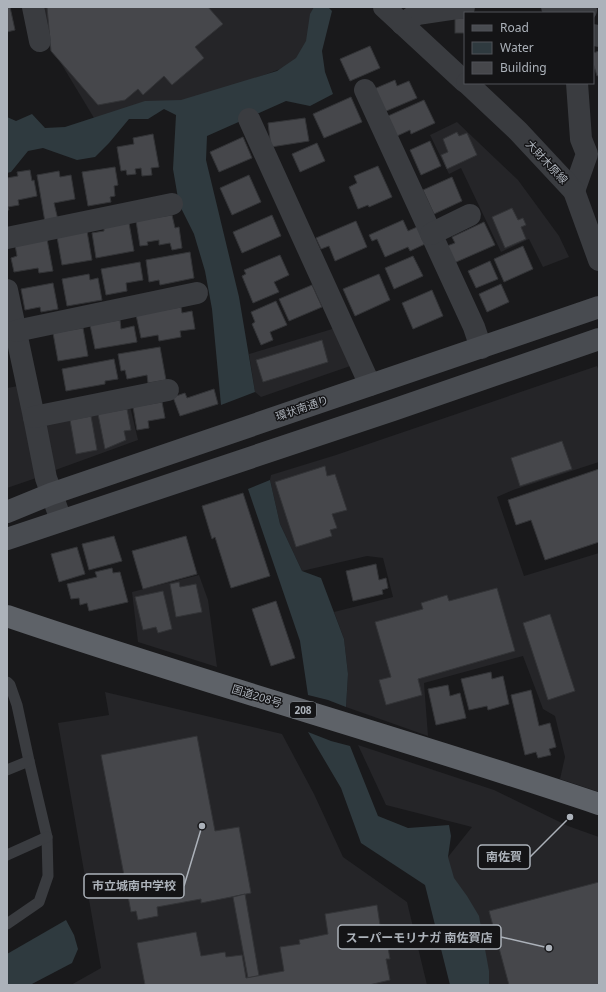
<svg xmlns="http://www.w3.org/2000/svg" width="606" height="992" font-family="'Noto Sans','Noto Sans JP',sans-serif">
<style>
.built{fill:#252528}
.water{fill:#2f3a3f}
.building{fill:#46474b;stroke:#333437}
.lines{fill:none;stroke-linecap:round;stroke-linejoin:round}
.service{stroke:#3a3c40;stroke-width:11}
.minor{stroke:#3a3c40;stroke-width:22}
.tertiary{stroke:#3a3c40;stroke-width:22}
.secondary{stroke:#484b50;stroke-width:22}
.trunk{stroke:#5e6268;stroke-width:22}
.labels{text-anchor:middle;stroke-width:3;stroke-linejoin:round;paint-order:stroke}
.shield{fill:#141416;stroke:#7e8389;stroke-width:1}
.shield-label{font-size:10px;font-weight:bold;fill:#acb2ba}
.street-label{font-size:11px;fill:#acb2ba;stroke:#141416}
.leader{fill:none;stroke:#acb2ba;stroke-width:1.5}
.callout-dot{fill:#acb2ba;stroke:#141416;stroke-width:1.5}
.callout{fill:#141416;stroke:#acb2ba;stroke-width:1.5}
.callout-label{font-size:12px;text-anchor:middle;font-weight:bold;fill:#acb2ba}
</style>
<rect width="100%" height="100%" fill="#19191b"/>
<g class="built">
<polygon points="39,7 319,7 302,61 186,104 94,118 47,40"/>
<polygon points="457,122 518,180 559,236 569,257 543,267 529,239 501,252 461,168 449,174 430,135"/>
<polygon points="339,327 356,364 261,397 255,392 249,354"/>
<polygon points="597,366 599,371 599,462 513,490 497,497 524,576 599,553 599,792 560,779 565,757 555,716 543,709 523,656 424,683 428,736 346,707 348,674 344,639 334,612 393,597 383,558 367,556 302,571 280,524 270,480 271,475 336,455"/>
<polygon points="24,385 42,476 7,488 7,388"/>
<polygon points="129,402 138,440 50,472 39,420"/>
<polygon points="199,575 208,600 217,667 138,642 132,592"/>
<polygon points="105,692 282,734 314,794 343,857 407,902 427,985 71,985 101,968 58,723 109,715"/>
<polygon points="358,745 494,790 568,826 599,837 599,985 473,985 436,872 472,827 386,805"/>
</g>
<g class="water">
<polygon points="314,7 328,7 332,11 322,51 325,72 333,94 310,106 286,101 207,136 206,160 239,297 255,392 221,405 212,309 205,271 194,234 179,204 173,169 176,115 164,109 148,119 129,119 109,143 95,157 77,160 43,148 28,151 11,172 7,173 7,117 16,121 32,114 45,128 65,127 145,101 181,100 277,71 296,58 306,41 310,14"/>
<polygon points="270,480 280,524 302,571 321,578 344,639 348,674 346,707 328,700 308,695 300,641 248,489"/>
<polygon points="308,732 331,741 350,746 378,816 408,828 449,825 451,836 448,857 454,878 467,896 479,916 489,971 489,985 450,985 425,885 361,843 341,788"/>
<polygon points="66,920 74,935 78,949 72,963 30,985 7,985 7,954"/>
</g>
<g class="building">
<polygon points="7,7 10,7 15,30 7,32"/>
<polygon points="47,7 208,7 223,24 195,47 204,58 172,85 164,76 143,95 138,89 125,100 98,105 51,51"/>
<rect x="455" y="18" width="10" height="15"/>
<polygon points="370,46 380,68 350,81 340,59"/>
<polygon points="599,51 599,75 597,76 593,63 593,53"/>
<polygon points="395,80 397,86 409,81 417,98 384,112 374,89"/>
<polygon points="351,97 362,122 324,138 313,114"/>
<polygon points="424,100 435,123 411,134 410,130 397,136 388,116"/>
<polygon points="305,118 309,141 271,147 268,123"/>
<polygon points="457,132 459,136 467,133 477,155 447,169 441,155 448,152 443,139"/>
<polygon points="153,134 159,167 151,168 152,175 142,176 141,168 135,169 136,174 127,175 126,170 121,171 117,147 134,144 133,138"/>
<polygon points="243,137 252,158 219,172 210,152"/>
<polygon points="430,141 441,166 421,175 410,150"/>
<polygon points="317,143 325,161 300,172 292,154"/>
<polygon points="378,166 392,197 369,207 368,205 358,209 349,187 357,183 354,176"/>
<polygon points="115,167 118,185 114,186 115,196 110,197 111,202 88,206 82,172"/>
<polygon points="30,170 32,181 34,180 37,196 18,200 19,205 8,207 9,210 7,210 7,178 18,176 17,172"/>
<polygon points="59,171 60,177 71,175 75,199 54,203 58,220 45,222 37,175"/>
<polygon points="249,175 261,202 232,215 220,188"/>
<polygon points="452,177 462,201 434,214 423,190"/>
<polygon points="512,208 518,220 523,218 526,225 521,227 526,239 505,248 492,217"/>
<polygon points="172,215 175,228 179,227 182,248 172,250 170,243 159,245 159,240 147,242 148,245 140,246 136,221"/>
<polygon points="272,215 281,236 242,253 233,232"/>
<polygon points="403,220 408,231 417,227 425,244 410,251 408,247 385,257 377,239 372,241 369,235"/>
<polygon points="356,221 367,247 335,261 329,246 321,249 316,238"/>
<polygon points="484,222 495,245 454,263 447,246 455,243 452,237"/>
<polygon points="129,223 134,251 96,258 92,233 104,231 104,228"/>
<polygon points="87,231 92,260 62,265 57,237"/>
<polygon points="47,239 53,271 39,273 38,268 14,272 11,258 17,256 15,245"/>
<polygon points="523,246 533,269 504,282 494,259"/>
<polygon points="190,252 194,278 160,285 159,280 149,282 146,260"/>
<polygon points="280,255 289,275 274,282 279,292 253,303 242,276 246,274 244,270"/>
<polygon points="413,256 423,276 394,289 385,268"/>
<polygon points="490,261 498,279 476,288 468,271"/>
<polygon points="140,262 143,280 126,283 127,291 106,295 101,269"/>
<polygon points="89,274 90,280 98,278 102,300 67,306 62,279"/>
<polygon points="379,274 390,300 355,316 343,289"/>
<polygon points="53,283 58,309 41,312 40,307 25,310 21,289"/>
<polygon points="501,284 509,302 487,312 479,294"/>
<polygon points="312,285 322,307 289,321 279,299"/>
<polygon points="432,290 443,316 413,329 402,303"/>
<polygon points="276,301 287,325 270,332 273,340 261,345 252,324 255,322 251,312"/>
<polygon points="181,307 182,313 192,311 195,329 180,331 181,337 159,341 158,335 141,338 136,315"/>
<polygon points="120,320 121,329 134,326 137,342 95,349 90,325"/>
<polygon points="83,328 88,356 58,361 53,333"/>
<polygon points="322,340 328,362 263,382 256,360"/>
<polygon points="160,347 166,380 148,383 147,375 127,379 125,370 121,371 118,354"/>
<polygon points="114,359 118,379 105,381 105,384 66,391 62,369"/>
<polygon points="214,389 218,404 180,416 173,397 185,393 187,398"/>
<polygon points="162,402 165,418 148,421 149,428 137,430 133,407"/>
<polygon points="127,409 131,430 124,431 126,440 105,449 98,414"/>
<polygon points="91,416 97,450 76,454 70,420"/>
<polygon points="562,441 572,469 520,486 511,458"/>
<polygon points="325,466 327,476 335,474 347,510 332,514 337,528 330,530 332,536 296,547 275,482"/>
<polygon points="599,469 599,542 545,560 531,520 516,525 508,500"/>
<polygon points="243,493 270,576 231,588 215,537 212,539 202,506"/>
<polygon points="114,536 122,561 89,570 82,544"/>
<polygon points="186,536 197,574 143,589 132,551"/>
<polygon points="77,547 85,574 59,582 51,554"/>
<polygon points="376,564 379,580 386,578 388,588 382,590 383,594 353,601 346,571"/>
<polygon points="112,568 113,573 120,572 128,602 89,611 87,603 80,605 79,598 71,599 67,584 97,577 95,572"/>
<polygon points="179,582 180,587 196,584 202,612 176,617 170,584"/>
<polygon points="497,588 515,651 418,679 422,695 386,705 379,680 391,677 375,622 423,609 421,603 447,595 449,601"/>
<polygon points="163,591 172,629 158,633 156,627 143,630 135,597"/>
<polygon points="276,601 295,658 271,666 252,609"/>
<polygon points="550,614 575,691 548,700 523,623"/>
<polygon points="491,672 492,679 503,676 509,704 488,710 487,706 469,710 461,679"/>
<polygon points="448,685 450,696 460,693 466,718 436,725 428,689"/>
<polygon points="531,690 539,726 550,723 556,747 549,749 551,755 538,758 536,752 525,755 511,695"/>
<polygon points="197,736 215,831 239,827 251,893 201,903 201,899 157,907 158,916 138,920 136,911 131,912 101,755"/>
<polygon points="599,882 599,985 509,985 489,911"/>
<polygon points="245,894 259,976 248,978 233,897"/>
<polygon points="377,905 380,925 384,925 390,959 386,959 390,980 369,985 145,985 137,943 196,932 201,956 225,952 226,957 242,955 246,978 284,971 280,947 300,944 299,940 328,934 325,914"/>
</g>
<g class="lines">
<g class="service">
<polyline points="7,682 10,685 17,705 29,761 47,837 48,876 39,902 7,924"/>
<polyline points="7,770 29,761"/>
<polyline points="7,855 47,837"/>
</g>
<g class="minor">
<polyline points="33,7 40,41"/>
<polyline points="552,7 586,10"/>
<polyline points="402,24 417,14 464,7"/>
<polyline points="593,35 599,36"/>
<polyline points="365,90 474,327 481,348"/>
<polyline points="249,119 370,385"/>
<polyline points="574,191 587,154 581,139 577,83"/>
<polyline points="431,234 470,215"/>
<polyline points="7,238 172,204"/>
<polyline points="7,290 34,417 46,478 61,520"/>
<polyline points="16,331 197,293"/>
<polyline points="34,417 168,390"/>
</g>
<g class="tertiary">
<polyline points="384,7 465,82"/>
<polyline points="467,83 518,131 574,191 599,260"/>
</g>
<g class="secondary">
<polyline points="7,512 51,494 599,307"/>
<polyline points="7,539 393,410 599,339"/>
</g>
<path class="trunk" d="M7,616C203,683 403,738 599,804"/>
</g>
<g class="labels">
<rect class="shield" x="290" y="702" width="26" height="16" rx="3"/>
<g class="shield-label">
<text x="303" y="714">208</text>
</g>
<g class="street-label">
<text transform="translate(547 162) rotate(47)" y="4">大財木原線</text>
<text transform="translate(302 408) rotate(-19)" y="4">環状南通り</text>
<text transform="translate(257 696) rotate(17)" y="4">国道208号</text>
</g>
</g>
<path class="leader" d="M570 817L530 857M202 826L184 886M549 948L501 937"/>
<g class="callout-dot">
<circle cx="570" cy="817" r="4"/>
<circle cx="202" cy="826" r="4"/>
<circle cx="549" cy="948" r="4"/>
</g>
<g class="callout">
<rect x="478" y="845" width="52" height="24" rx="4"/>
<rect x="84" y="874" width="100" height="24" rx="4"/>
<rect x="338" y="925" width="163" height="24" rx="4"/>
</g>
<g class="callout-label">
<text x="504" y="861">南佐賀</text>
<text x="134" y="890">市立城南中学校</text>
<text x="419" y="942">スーパーモリナガ 南佐賀店</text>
</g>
<rect width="606" height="992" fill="none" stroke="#acb2ba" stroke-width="16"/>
<rect x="464" y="12" width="130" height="72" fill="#141416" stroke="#515358"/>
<rect x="472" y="25" width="20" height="6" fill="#484b50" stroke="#515358"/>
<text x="500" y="32" font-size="12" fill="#acb2ba">Road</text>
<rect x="472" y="42" width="20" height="12" fill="#2f3a3f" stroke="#515358"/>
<text x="500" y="52" font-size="12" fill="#acb2ba">Water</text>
<rect x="472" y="62" width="20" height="12" fill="#46474b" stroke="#515358"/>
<text x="500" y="72" font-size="12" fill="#acb2ba">Building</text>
</svg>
